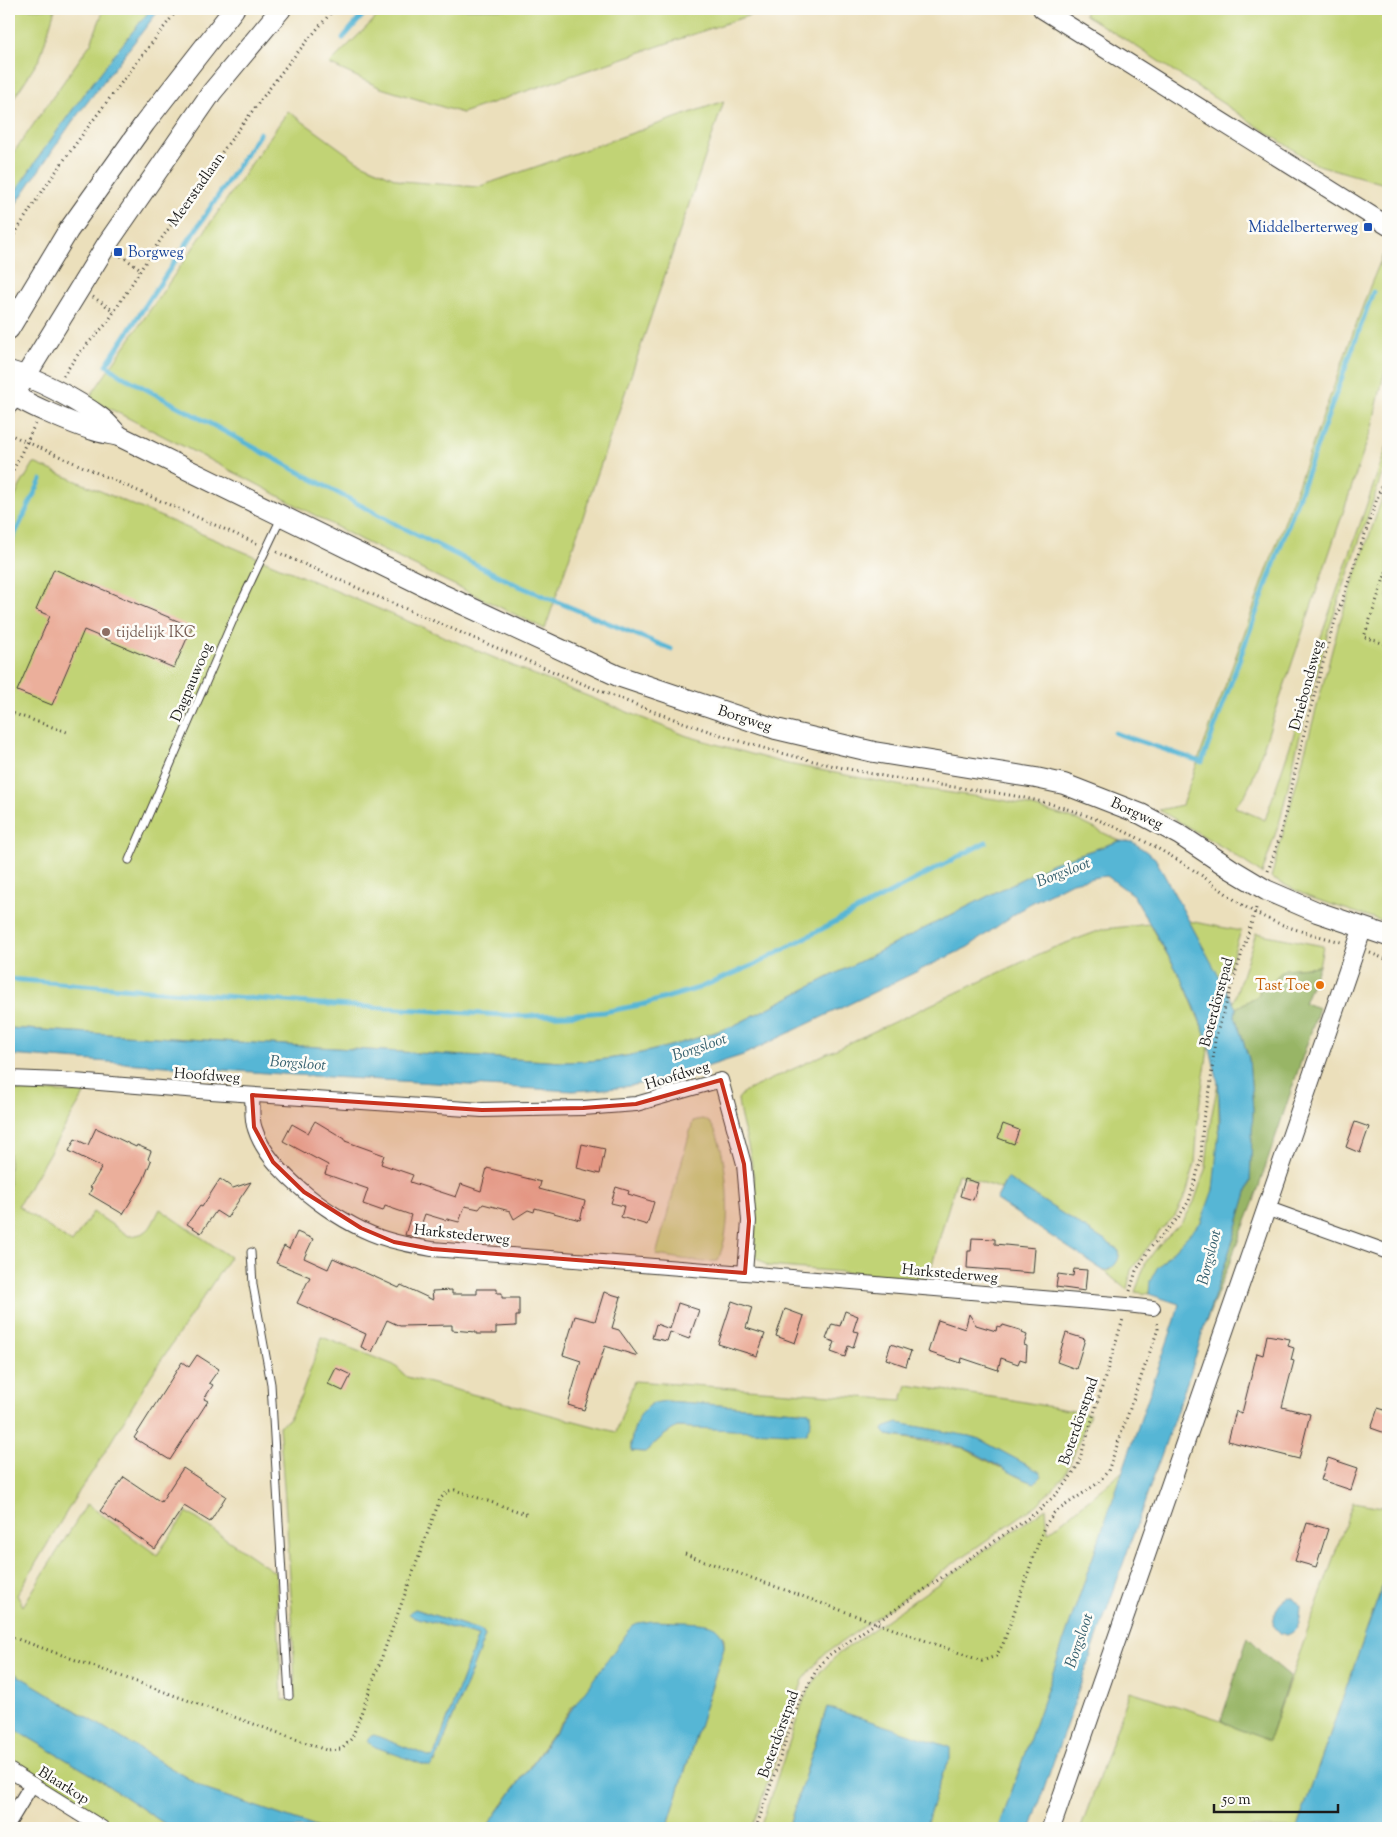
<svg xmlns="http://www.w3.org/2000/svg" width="1397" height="1837" font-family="'Sorts Mill Goudy',serif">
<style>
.green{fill:#c1d375;stroke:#6e7848;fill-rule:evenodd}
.forest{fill:#98b566;stroke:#5a6841}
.water{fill:#57b6d5;stroke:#3a6978}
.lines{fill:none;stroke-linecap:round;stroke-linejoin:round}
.stream{stroke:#57b6d5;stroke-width:5}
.building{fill:#ebaf9b}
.service-casing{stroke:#3b3934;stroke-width:9}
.minor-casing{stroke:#3b3934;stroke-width:16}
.tertiary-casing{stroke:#3b3934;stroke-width:20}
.secondary-casing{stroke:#3b3934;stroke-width:22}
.path{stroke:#3b3934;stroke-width:3;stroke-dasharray:1 4;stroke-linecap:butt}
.service{stroke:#fff;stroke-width:7}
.minor{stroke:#fff;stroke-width:14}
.tertiary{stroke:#fff;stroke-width:18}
.secondary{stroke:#fff;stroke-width:20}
.marked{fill:#c8321e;fill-opacity:0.2;stroke:#c8321e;stroke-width:4;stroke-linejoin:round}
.transit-dot{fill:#1a4fb4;stroke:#fdfcf7;stroke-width:2}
.education-dot{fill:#8d6e63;stroke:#fdfcf7;stroke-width:2}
.food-dot{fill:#e8710a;stroke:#fdfcf7;stroke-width:2}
.labels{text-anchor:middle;stroke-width:5;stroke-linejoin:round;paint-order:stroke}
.street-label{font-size:15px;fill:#1c1c1c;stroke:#fdfcf7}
.transit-label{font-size:15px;fill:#164399;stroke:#fdfcf7;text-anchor:end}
.education-label{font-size:15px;fill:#785e54;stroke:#fdfcf7;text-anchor:start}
.food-label{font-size:15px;fill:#c56008;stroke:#fdfcf7;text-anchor:end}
.water-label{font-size:16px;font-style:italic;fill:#37616f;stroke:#fdfcf7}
</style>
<rect width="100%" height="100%" fill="#fdfcf7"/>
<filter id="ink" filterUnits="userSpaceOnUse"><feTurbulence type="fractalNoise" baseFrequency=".02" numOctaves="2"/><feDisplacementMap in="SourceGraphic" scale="10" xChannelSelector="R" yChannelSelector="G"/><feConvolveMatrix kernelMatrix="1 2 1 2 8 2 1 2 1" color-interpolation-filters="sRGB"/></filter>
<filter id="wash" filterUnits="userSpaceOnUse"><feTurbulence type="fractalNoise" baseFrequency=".0096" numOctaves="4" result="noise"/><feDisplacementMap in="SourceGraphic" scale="20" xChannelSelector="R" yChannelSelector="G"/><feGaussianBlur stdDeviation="1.12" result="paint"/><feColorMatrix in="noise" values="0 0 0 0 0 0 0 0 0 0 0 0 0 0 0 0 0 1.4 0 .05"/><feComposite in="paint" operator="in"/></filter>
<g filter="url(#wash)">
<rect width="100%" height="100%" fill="#ebdfbb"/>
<g class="green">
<polygon points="9,9 55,9 40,58 9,106"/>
<path d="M104,9H151C101,71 53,134 9,201V159L91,43Z"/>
<polygon points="385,9 754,9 753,14 462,113 381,88 329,64"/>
<polygon points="1085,9 1388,9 1388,185 1315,164 1134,45 1085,15"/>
<polygon points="724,101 545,629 361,540 253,482 89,398 288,111 357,161 401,181 478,187"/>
<polygon points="1388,243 1388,357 1372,427 1253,778 1246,793 1235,807 1265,820 1293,737 1313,660 1388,443 1388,457 1328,632 1297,747 1281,817 1262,874 1229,851 1159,810 1182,805 1370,286"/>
<path d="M34,463L530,673L687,736L783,763L908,787L1002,800L1033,807L1077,820L1120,841L1053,863L733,1026C679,1045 621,1062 563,1062L9,1028V511L20,486Z"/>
<polygon points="1388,481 1388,923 1309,897 1271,878 1339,624"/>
<polygon points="1189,921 1241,931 1223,985"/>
<path d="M1149,924L1183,981L1209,1044L1199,1107L1195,1163L1186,1194L1175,1216L1160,1231L1131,1270L1127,1290L1104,1271L1110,1270L1119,1250L1007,1178L1001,1189L958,1174L928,1279L768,1266L754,1256C755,1224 757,1191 751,1159C747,1138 740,1120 738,1099L744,1092L1050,949L1104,929Z"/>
<polygon points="1256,933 1323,946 1319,966 1285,969 1272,981 1260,987 1259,995 1236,1008 1233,1003"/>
<path d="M1218,1083C1220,1119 1220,1190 1202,1222C1199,1226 1194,1230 1191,1233C1173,1252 1151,1267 1149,1294L1135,1292L1146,1262L1159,1245L1184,1220L1194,1202L1206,1167L1211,1119Z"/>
<path d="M9,1090L85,1093L18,1206L72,1243L93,1212L129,1236C151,1234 150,1227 160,1209L230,1257L150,1377L95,1468L76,1496L17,1595L23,1606L87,1504L157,1555L187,1512L276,1573L282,1700H295C293,1608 287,1517 279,1426L288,1420L301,1396L322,1337L394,1365L407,1377L616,1432L634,1381L902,1400L907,1385L1013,1400L1090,1414L1065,1475L1038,1504L823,1655L803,1680L752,1828H667L724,1647V1638L714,1627L572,1707L486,1828H319L207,1790L9,1670ZM666,1401L809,1412L697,1428L676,1427L663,1436L645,1452L631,1451C629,1432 640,1418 651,1404ZM887,1435L969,1436L979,1439L1039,1472L999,1467L963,1448ZM415,1609L482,1631L485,1636L435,1763L431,1757L434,1756L478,1636L412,1616Z"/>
<path d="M702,1119C703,1119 709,1122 709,1122C726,1139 730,1208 726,1231C725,1241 721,1251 718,1261L703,1262L656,1255L693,1121Z"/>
<polygon points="1123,1471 999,1828 925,1828 943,1773 950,1759 827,1707 788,1828 760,1828 804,1699 818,1675 838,1654 1046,1508 1048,1533"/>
<polygon points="1353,1502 1388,1508 1388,1570 1297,1828 1081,1828 1130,1691 1221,1720 1236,1728 1269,1740"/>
<polygon points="9,1726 89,1773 171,1828 118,1828 9,1760"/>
</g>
<g class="forest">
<polygon points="1319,966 1304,1003 1319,1008 1254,1201 1204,1327 1233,1240 1250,1182 1253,1110 1249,1059 1235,1016 1236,1008 1259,995 1260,987 1272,981 1285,969"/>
<polygon points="1248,1637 1273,1662 1290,1676 1269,1740 1236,1728 1221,1720"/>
</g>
<g class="water">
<path d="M151,9H160L72,122L9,214V201C53,134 100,71 151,9Z"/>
<path d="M1120,841L1133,842L1155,858L1236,1008L1235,1016L1249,1059L1253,1110L1250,1182L1233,1240L1204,1327L1194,1362L1047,1780L1031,1828H999L1175,1320L1179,1304L1149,1294L1150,1281L1157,1268L1201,1222L1213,1190L1220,1120L1218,1083L1209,1044L1195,1008L1183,981L1133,895L1107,876L1098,877L1072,882L1029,904L968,947L743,1055L672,1078L618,1088L573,1091L295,1075L9,1055V1028L563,1062C621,1062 679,1045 733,1026L1053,863Z"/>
<path d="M1007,1178L1119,1250C1121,1261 1113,1269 1104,1271L996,1200Z"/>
<path d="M666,1401L810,1412L811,1422L806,1434L677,1427L663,1436L645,1452L631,1451C630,1437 637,1412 651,1404C655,1402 662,1402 666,1401Z"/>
<path d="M898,1423L969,1436L979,1439L1040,1472L1041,1476L1034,1483C1009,1474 988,1458 964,1448C942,1440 911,1439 887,1435L884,1432L883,1429L886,1427Z"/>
<polygon points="1388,1570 1388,1828 1297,1828"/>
<path d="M1289,1597L1294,1598L1301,1606C1300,1619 1301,1630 1287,1635L1280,1633L1273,1625C1275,1612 1277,1603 1289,1597Z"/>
<polygon points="415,1609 482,1631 485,1636 437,1758 430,1767 373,1746 367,1741 369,1737 374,1735 431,1757 434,1756 478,1636 412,1616 409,1614 410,1612"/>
<path d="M653,1621C668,1622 697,1621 710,1625C720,1628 724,1638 724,1647L667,1828H486L632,1626L637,1623Z"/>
<polygon points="9,1670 207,1790 319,1828 171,1828 89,1773 9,1726"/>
<polygon points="827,1707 950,1747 950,1759 943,1773 925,1828 788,1828"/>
</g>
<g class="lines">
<g class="stream">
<polyline points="343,38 368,9"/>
<polyline points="260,133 106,365 122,376 397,525 519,586 671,649"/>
<polyline points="9,546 41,480"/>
<polyline points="1115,733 1202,762 1373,292"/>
<polyline points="9,979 334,1005 520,1016 567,1015 604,1012 645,1004 699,988 756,964 986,842"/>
</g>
</g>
<g id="blocks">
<g class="building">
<polygon points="54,569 192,627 174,668 84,630 52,705 17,691 50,616 36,610"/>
<polygon points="315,1121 345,1139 345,1141 384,1155 381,1164 413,1175 410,1182 456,1197 461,1184 481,1191 487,1168 541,1182 539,1189 585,1201 580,1220 535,1208 534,1212 528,1210 514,1219 510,1211 483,1204 479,1209 465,1206 459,1222 447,1219 445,1220 425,1214 417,1237 405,1235 411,1215 385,1206 383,1211 363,1204 368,1189 325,1174 328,1165 283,1141 292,1124 308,1133"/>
<polygon points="1355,1122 1369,1127 1360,1153 1346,1147"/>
<polygon points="1003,1124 1019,1130 1014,1144 998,1138"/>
<polygon points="96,1128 136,1147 137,1145 151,1151 148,1159 151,1161 143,1181 123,1214 89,1194 92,1188 90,1187 102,1167 69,1151 75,1139 88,1145"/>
<polygon points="582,1144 605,1149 600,1174 577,1168"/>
<polygon points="220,1179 233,1188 251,1182 227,1218 216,1211 201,1233 187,1224 200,1206 202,1207"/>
<polygon points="965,1179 978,1183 973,1200 960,1196"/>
<polygon points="616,1187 629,1191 628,1194 654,1202 647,1225 621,1217 624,1206 611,1203"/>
<polygon points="297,1232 313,1239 304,1258 328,1269 333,1258 399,1288 401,1285 433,1300 432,1291 452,1290 452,1294 477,1294 477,1289 497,1289 497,1293 502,1293 502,1298 519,1298 519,1316 516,1316 516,1326 496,1327 496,1334 476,1334 476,1332 452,1330 452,1325 400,1326 387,1320 372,1352 361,1347 366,1334 297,1303 310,1277 276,1263 284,1246 289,1249"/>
<polygon points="972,1238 995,1239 995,1244 1035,1248 1033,1273 967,1268 968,1251 971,1251"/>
<polygon points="1074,1269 1087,1270 1085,1291 1056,1287 1058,1274 1073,1276"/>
<polygon points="604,1292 621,1297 612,1328 619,1330 638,1356 605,1346 584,1410 568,1405 581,1361 563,1355 575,1316 595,1321"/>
<polygon points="732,1301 752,1308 746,1328 765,1334 757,1356 718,1344"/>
<polygon points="678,1303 699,1310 689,1339 670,1332 667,1341 652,1338 656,1324 670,1329"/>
<polygon points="785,1309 804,1316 795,1343 776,1336"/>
<polygon points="845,1311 858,1316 853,1331 858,1332 853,1348 848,1346 845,1357 831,1352 835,1342 826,1339 832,1324 840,1326"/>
<polygon points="969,1314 976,1325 996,1331 997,1326 1002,1327 1003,1325 1023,1331 1022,1333 1027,1335 1024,1345 1027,1346 1026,1361 1020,1359 1018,1364 1001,1358 998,1370 962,1358 961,1363 928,1352 938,1320 965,1329"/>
<polygon points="1066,1333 1085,1339 1076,1369 1057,1362"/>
<polygon points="1267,1335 1290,1339 1288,1346 1294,1348 1291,1360 1294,1361 1282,1407 1310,1414 1299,1459 1228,1441 1236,1411 1242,1413 1257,1353 1263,1355"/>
<polygon points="891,1344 911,1351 906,1366 886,1359"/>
<polygon points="197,1355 219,1369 209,1383 213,1385 204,1399 208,1401 170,1460 134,1438 182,1362 189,1367"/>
<polygon points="336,1368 351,1375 343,1391 328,1384"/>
<polygon points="1378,1408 1388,1411 1388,1434 1371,1428"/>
<polygon points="1328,1458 1358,1468 1351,1490 1321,1480"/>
<polygon points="183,1468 226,1496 210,1522 184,1506 155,1549 100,1511 124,1477 161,1502"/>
<polygon points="1307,1523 1328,1529 1316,1567 1295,1561"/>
</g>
</g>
</g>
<g filter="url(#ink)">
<use href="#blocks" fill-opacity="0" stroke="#3b3934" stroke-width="1"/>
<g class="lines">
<g class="service-casing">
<g id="service">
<polyline points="129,860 236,613 281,518"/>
<polyline points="251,1252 253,1285 271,1384 289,1696"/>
</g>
</g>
<g class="minor-casing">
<g id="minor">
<polyline points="9,1078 62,1080 211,1092 482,1110 583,1108 636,1104 721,1080 744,1164 749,1221 745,1273"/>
<path d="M252,1095C253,1106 251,1119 255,1129C269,1173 337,1222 380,1237C397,1243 414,1246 432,1249L745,1273L1127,1305L1153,1308"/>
<polyline points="1266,1208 1388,1252"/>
<polyline points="9,1770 102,1828"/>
<polyline points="9,1822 32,1784"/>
</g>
</g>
<g class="tertiary-casing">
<g id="tertiary">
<polyline points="1042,9 1388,226"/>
<path d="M1051,1828C1155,1528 1261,1228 1363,927"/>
</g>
</g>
<g class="secondary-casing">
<g id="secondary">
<polyline points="9,329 68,231 145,123 234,9"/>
<path d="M9,371C38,379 75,399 100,417C107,422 113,430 119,436"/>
<path d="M9,391C19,402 76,425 93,430C101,433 111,434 119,436L439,593L618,676L776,729L874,752L1036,778L1064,784L1141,814L1180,835L1231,869L1266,890L1317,912L1388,936"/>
<polyline points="9,403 107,244 212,92 281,9"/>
</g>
</g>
<g class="path">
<path d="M9,243C59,161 120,85 178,9"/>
<polyline points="121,256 141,269"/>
<polyline points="93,297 114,311"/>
<polyline points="63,376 79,353 107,323 150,255 227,145 287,65 334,9"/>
<polyline points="9,434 258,544"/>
<polyline points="9,479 35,424"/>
<path d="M277,552C361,590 445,626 530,662C614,697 700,732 789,755C825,764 863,773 901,779C955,789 1011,791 1064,808C1111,822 1157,846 1198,873C1220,888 1240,906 1264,917C1289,929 1315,935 1341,942"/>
<polyline points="1388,567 1364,637 1388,645"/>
<polyline points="9,712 67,732"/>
<polyline points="1268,871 1280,837 1305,729 1332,630 1388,467"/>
<polyline points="1370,953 1388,960"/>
<polyline points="1130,1291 1136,1271 1151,1247 1178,1218 1189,1201 1201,1160 1203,1119 1210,1090 1215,1039 1257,905"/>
<polyline points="685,1554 982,1661 996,1656 1003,1644 1044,1527 1054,1513 1098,1483 1108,1471 1158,1329 1157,1320"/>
<polyline points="9,1636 326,1750 342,1749 352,1738 440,1499 448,1491 455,1490 529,1515"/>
<polyline points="756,1828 799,1702 817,1669 829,1655 1040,1510 1066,1484 1078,1465 1123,1319"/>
</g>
<use href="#service" class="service"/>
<use href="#minor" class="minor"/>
<use href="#tertiary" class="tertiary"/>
<use href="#secondary" class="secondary"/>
</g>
</g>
<path class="marked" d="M721,1080L744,1164L749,1221L745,1273L432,1249L394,1242L361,1228L304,1192L273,1162L254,1127L252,1095L482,1110L583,1108L636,1104Z"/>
<g class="transit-dot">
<rect x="1363" y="222" width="10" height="10" rx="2.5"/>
<rect x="113" y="247" width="10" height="10" rx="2.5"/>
</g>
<circle class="education-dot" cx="106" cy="632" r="5"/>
<circle class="food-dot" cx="1320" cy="985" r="5"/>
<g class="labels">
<g class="street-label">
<text transform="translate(196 189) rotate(-55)" y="5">Meerstadlaan</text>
<text transform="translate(191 682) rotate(-67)" y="5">Dagpauwoog</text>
<text transform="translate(1306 685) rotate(-75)" y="5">Driebondsweg</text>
<text transform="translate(745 718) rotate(18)" y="5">Borgweg</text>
<text transform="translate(1137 813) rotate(25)" y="5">Borgweg</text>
<text transform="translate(1216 1002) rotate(-75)" y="5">Boterdörstpad</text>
<text transform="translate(207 1075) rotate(4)" y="5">Hoofdweg</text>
<text transform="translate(677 1075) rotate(-17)" y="5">Hoofdweg</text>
<text transform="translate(462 1234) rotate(6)" y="5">Harkstederweg</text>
<text transform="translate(950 1273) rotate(5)" y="5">Harkstederweg</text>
<text transform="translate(1078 1421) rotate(-71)" y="5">Boterdörstpad</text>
<text transform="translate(778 1734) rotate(-70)" y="5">Boterdörstpad</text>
<text transform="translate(64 1785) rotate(32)" y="5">Blaarkop</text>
</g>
<g class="transit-label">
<text x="1358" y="232">Middelberterweg</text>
<text x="128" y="257" text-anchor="start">Borgweg</text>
</g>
<g class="education-label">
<text x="116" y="637">tijdelijk IKC</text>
</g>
<g class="food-label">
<text x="1310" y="990">Tast Toe</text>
</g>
<g class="water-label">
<text transform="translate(1063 871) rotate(-21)" y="6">Borgsloot</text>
<text transform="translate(699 1046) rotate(-19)" y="6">Borgsloot</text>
<text transform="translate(298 1062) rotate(4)" y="6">Borgsloot</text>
<text transform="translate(1208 1257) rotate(-76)" y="6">Borgsloot</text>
<text transform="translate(1078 1640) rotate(-71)" y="6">Borgsloot</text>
</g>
</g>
<rect width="1397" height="1837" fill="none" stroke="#fdfcf7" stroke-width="30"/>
<path d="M1214 1804v8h124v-8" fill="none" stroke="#1c1c1c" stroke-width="2.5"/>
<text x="1222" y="1804" font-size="15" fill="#1c1c1c" stroke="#fdfcf7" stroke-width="4" paint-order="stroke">50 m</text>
</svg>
